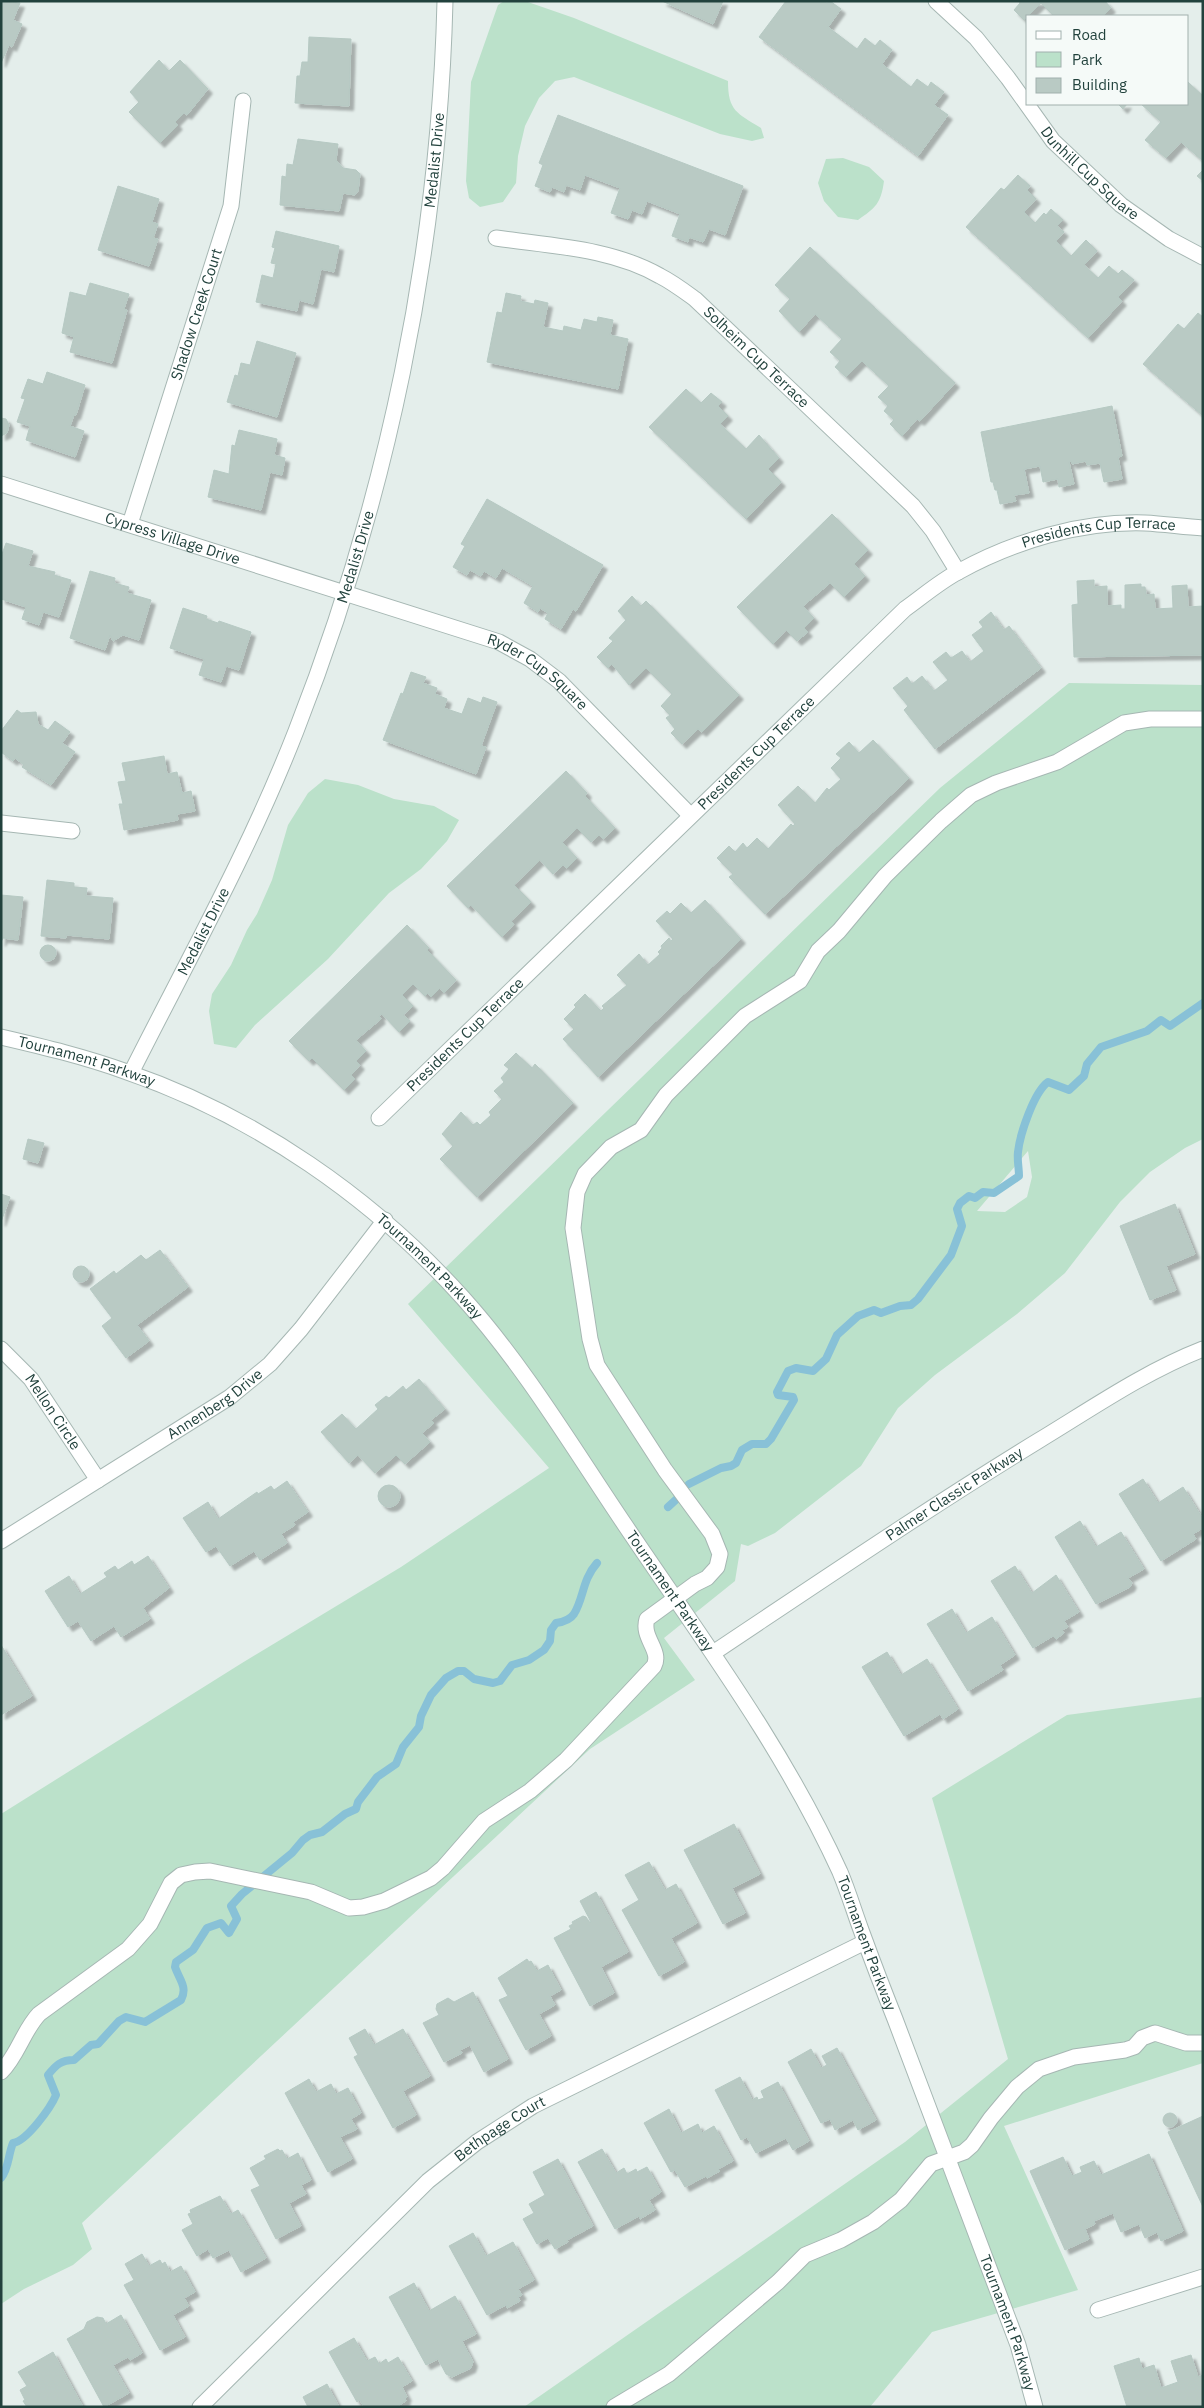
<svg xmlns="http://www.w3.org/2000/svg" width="1204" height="2408" font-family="'IBM Plex Sans',sans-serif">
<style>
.green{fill:#bbe1ca;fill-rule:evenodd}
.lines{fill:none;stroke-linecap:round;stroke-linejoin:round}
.stream{stroke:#88c1d7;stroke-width:8}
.building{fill:#b9cac4;stroke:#b6c9c3;filter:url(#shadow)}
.minor-casing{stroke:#a6b7b3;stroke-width:17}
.minor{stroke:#fff;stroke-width:15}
.labels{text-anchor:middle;stroke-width:4;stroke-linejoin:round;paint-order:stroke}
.street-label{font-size:15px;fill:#22423d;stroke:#f5faf8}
</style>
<defs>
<filter id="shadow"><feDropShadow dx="4.5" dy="4.5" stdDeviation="1" flood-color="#0004"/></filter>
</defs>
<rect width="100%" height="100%" fill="#e4eeeb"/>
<g class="green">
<path d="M504,1H525L574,18L728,81C728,111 737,113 761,128L764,138L752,141L720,134L574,77L555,81L539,98L525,126L518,156L516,183L503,202L480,207L469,198L466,181L471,82L498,5Z"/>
<path d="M843,158L869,167L884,181C881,204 875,208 858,220L838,217L824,201L818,183L826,159Z"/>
<path d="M1069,683L1203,685V1139L1185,1148L1150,1172L1120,1202L1065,1273L1017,1314L935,1375L898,1408L861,1466L775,1533L748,1546L741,1544L735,1581L664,1638L695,1680L590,1749L82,2223L92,2249L73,2265L24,2289L1,2304V1814L242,1663L401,1567L549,1468L408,1304L940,788ZM1028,1151L1032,1177L1027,1197L1005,1212L977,1211Z"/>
<polygon points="325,779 358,785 394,799 434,806 459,820 447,841 421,869 389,893 328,959 255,1025 236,1048 214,1044 209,1011 212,994 231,965 247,930 257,914 272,880 288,825 308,793"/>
<polygon points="1203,1697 1203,2063 1004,2126 1078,2290 932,2332 870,2407 524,2407 905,2142 1008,2059 932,1798 1067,1715"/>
</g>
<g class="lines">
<g class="stream">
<path d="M689,1484L721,1468L731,1466L736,1463L742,1450L752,1444H766L771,1439L794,1400L793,1397L778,1395L777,1392L788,1371L796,1368L813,1371L826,1359L837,1335L858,1316L874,1310L881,1313L900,1306L911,1305L918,1299L951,1255L962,1226L957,1209L960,1203L969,1196L975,1198L983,1192L994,1193L1019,1176C1019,1168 1017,1160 1018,1152C1020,1134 1034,1092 1048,1082L1069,1090L1084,1076L1087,1064L1101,1047L1147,1031L1161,1020L1170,1026L1203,1003"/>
<polyline points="668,1507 680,1496"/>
<path d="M1,2178C9,2168 8,2155 13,2143C27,2141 51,2107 56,2095L48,2075C56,2065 61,2060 74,2060L91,2045L98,2044L119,2021L126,2017L145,2022L181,2000C188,1987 179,1979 175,1967L176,1962L193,1950L207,1928L221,1923L229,1933L237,1919L231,1906L242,1894L292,1853L303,1840L310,1835L322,1832L345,1814L356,1809L358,1802L377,1777L396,1764L403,1747L419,1727L421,1716L431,1695L446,1678L458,1671H464L474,1679L493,1683L500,1681L512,1665L529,1660L544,1650L550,1641L551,1630L556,1623C563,1622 570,1620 574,1614C584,1598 582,1580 597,1563"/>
</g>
</g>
<g class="building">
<polygon points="1,1 20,3 13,20 22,24 12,47 9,45 1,63"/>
<polygon points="662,1 723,1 713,24"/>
<polygon points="786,1 824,1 827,3 830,1 841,9 828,27 857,49 865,38 875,46 880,40 892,50 882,64 911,87 917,79 928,87 931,82 944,92 934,105 948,115 918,156 759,37"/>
<polygon points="1019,1 1105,1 1111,8 1103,16 1054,16 1041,3 1024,20 1014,10 1020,3"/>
<polygon points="309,37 351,39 349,106 295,103 297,76 300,76 302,62 308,62"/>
<polygon points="159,60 169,71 180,60 208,89 187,115 184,113 175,122 178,125 160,143 129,112 139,102 130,92"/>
<polygon points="1188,82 1203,96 1203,161 1181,142 1166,158 1145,140 1161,122 1141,104 1188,104"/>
<polygon points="1118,104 1127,104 1123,109"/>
<polygon points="558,115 743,186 725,235 709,229 703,242 689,237 688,242 672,236 680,214 647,201 642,214 632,210 628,219 611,213 620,188 585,175 580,190 566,185 564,192 552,187 550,192 535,186 543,165 539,163"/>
<polygon points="298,139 338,144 336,160 343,168 356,170 360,174 358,191 355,195 343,193 339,211 280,205 282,176 286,177 287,164 293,165"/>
<polygon points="1203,170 1203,181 1197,176"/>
<polygon points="1018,175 1030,186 1027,190 1036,199 1024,212 1035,223 1044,213 1046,215 1051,209 1063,220 1057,226 1064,232 1056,241 1071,256 1086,240 1097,251 1084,265 1098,278 1109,266 1118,274 1122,270 1134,280 1118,297 1122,301 1088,338 966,227 1001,188 1004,190"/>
<polygon points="118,186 159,199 152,222 158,224 153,238 158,239 149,266 98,250"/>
<polygon points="276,231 339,246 334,272 321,269 313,304 299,300 297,311 256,302 262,275 273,278 276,264 271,263 275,248 272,247"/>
<polygon points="810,247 955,383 920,421 917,419 902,436 890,424 894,420 884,411 888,406 878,397 889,386 862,361 846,377 835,367 840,361 830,352 842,339 815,314 799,332 779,311 790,299 775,285"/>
<polygon points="90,283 129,294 124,309 127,310 112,363 70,352 74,337 62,333 70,292 86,296"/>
<polygon points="506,293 521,296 520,301 534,304 535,300 548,303 543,327 563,331 564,326 581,330 584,319 597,322 598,317 613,320 610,335 628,339 618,389 487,362 497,312 502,313"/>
<polygon points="1198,313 1203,317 1203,416 1143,364 1178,324 1184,329"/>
<polygon points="257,341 296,353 277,417 227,402 235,375 238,376 241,363 250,365"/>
<polygon points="47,372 85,385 76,415 74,415 70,426 84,431 75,457 26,440 30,426 17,422 25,399 21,398 28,379 43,384"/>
<polygon points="686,389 701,403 711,393 722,402 718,406 728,416 720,424 746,449 759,435 779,458 768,469 781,482 746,519 649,427"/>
<polygon points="1112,406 1122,456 1118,457 1122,479 1104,482 1100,463 1087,465 1086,461 1072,464 1071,461 1069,462 1074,484 1059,487 1058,479 1043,482 1040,466 1024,469 1029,493 1014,495 1016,501 1000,504 997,490 995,490 993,482 991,482 981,432"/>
<polygon points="1,418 6,419 9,425 7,433 1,436"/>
<polygon points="239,430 277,439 274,455 285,458 282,475 270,472 261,510 208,497 214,470 229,474 232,445 235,446"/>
<polygon points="487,499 603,565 576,611 573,609 561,629 545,619 548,613 540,608 538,612 524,603 533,586 502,568 496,578 484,571 481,576 470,570 467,575 453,567 465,546 461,544"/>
<polygon points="832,514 868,550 854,564 865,576 844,597 828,581 829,584 803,606 814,618 804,628 808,632 797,641 786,630 773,644 737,607"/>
<polygon points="6,543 33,551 28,566 55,572 54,575 71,580 59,617 43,612 39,625 22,619 26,607 1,599 1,557"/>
<polygon points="90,571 115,578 114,583 129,587 127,593 151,600 139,640 123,635 113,641 110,635 105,650 70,638"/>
<polygon points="1094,580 1094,587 1107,586 1107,606 1121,605 1121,609 1125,609 1125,585 1141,584 1141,587 1145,587 1146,595 1154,594 1155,609 1173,608 1172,586 1187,585 1188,607 1203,606 1203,655 1074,657 1072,605 1078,604 1077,581"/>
<polygon points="632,596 641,606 646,601 739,695 702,732 698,729 682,744 671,733 675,729 666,718 670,715 661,706 672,694 646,668 629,685 612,664 608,668 597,657 613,641 609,638 626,620 618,611"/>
<polygon points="183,608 207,616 206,619 218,623 219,621 251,632 239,670 226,666 221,682 199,675 204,659 170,648"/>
<polygon points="991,612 1004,630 1009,626 1041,668 935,749 904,710 908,706 893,688 907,677 912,684 922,676 934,691 948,680 933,662 946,652 951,658 962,651 970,662 984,651 972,635 983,627 979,622"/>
<polygon points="411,672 426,677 423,683 437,688 435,694 447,699 444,708 462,714 468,698 481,703 483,697 497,702 481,746 486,747 476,774 383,740 401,693 403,694"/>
<polygon points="17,710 21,713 36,712 38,724 48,730 55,721 70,732 62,743 75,752 51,785 22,767 24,765 15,758 13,761 1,752 1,731"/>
<polygon points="873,740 909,778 765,914 729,877 733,874 717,858 729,846 735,852 743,843 747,848 757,838 768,849 791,824 793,826 795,824 778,805 798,786 815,803 827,788 829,790 841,779 831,768 841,758 836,754 849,742 859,753"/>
<polygon points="164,756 167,774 177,772 182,793 191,791 195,811 177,814 178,820 124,830 119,804 123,804 118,782 126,781 122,763"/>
<polygon points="566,771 587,793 585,796 615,828 603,839 599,835 591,842 577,828 562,842 577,858 567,868 563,865 553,874 540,860 514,885 531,902 511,921 514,924 502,937 471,905 468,908 447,886"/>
<polygon points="47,880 74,883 74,887 87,888 86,896 113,898 109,939 66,935 66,938 41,936"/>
<polygon points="1,895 23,897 18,940 3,938 1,942"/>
<polygon points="705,900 741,939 598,1077 563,1039 574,1029 564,1019 576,1007 574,1005 585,994 601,1011 604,1008 602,1006 627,985 617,975 639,954 648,965 660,954 658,952 662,948 661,946 669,938 671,941 673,939 656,921 667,911 670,914 681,903 691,913"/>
<polygon points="407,925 429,948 427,950 456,980 444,993 440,988 431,997 428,993 425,996 413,984 402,995 413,1006 403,1015 410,1021 399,1032 382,1014 379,1016 381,1019 356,1040 366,1051 356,1061 360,1065 351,1075 355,1079 344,1090 312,1058 309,1061 289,1041"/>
<circle cx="48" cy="953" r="8"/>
<polygon points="516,1053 532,1068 535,1064 573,1103 477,1197 440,1159 453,1146 442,1134 461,1112 473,1125 477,1122 480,1125 491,1115 489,1112 502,1099 494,1091 504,1082 501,1078 509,1069 504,1065"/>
<polygon points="28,1139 44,1143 38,1163 23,1159"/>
<polygon points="1,1194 10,1197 1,1222"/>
<polygon points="1175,1204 1195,1254 1166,1266 1176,1290 1150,1300 1120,1226"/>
<polygon points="160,1250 188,1287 137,1325 149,1341 126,1358 102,1326 112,1318 90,1289 114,1271 116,1274 141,1255 146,1260"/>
<circle cx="81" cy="1274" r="8"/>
<polygon points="419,1379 445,1409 431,1420 434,1423 422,1433 430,1442 405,1464 396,1455 375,1473 358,1455 349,1463 321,1432 342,1414 356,1429 378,1409 375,1405 386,1396 389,1398 403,1386 406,1390"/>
<polygon points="1143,1479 1158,1503 1183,1487 1203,1519 1203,1528 1193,1534 1196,1539 1161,1561 1119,1494"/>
<polygon points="287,1481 308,1512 293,1522 295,1525 281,1534 287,1543 260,1560 254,1551 230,1566 216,1546 206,1552 183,1518 208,1502 218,1519 257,1492 258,1494 271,1486 274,1490"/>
<circle cx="389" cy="1496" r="11"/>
<polygon points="1080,1521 1096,1547 1121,1532 1144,1569 1128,1578 1132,1583 1130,1587 1096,1604 1055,1537"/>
<polygon points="148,1556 169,1588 143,1608 150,1619 121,1637 114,1626 91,1641 78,1621 68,1627 45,1591 69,1576 80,1594 107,1577 104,1573 115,1566 118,1570 132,1561 134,1565"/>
<polygon points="1015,1566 1032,1593 1056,1575 1079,1612 1064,1621 1068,1627 1062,1630 1064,1633 1056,1639 1053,1636 1033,1648 991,1581"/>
<polygon points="952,1609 966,1633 992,1617 1015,1655 1000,1665 1003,1670 968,1691 927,1624"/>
<polygon points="1,1645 32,1696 1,1715"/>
<polygon points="887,1652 901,1675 927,1659 958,1709 943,1719 940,1714 904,1736 862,1667"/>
<polygon points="734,1824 760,1874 732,1888 745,1913 723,1924 684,1850"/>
<polygon points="649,1862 665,1890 676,1884 697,1923 671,1938 684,1962 659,1976 622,1910 639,1900 625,1875"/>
<polygon points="596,1892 628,1952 601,1967 614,1993 590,2006 554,1938 571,1929 569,1926 573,1924 572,1922 583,1916 586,1917 590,1923 591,1922 580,1901"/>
<polygon points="527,1959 529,1962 531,1961 537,1971 548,1965 561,1990 550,1996 555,2005 539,2014 551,2036 526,2050 499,2000 508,1996 498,1978"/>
<polygon points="473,1992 508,2059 484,2072 470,2045 460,2050 462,2053 444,2062 423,2023 439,2015 436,2009 437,2004 448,1998 454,2002"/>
<polygon points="365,2029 374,2045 403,2029 430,2076 403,2091 416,2115 393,2128 354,2057 358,2055 349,2038"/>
<polygon points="837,2048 876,2120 858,2130 853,2120 835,2130 830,2119 821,2123 788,2062 811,2049 821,2068 827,2065 822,2056"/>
<polygon points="740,2077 752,2100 757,2097 758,2100 764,2098 761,2091 778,2082 809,2141 793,2150 786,2138 756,2153 747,2137 741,2140 715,2090"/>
<polygon points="309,2079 316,2092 331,2084 336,2094 348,2088 361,2113 351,2119 357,2129 340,2137 352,2159 328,2172 285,2093"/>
<polygon points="669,2109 681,2133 698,2124 702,2133 714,2126 733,2161 718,2169 720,2171 707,2178 706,2176 685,2187 675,2170 671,2172 644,2123"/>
<circle cx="1170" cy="2120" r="7"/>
<polygon points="1203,2116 1203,2207 1168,2132"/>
<polygon points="278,2149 280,2151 282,2150 287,2159 298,2153 311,2180 301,2185 306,2194 289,2203 301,2226 276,2239 251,2190 260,2186 250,2168 266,2159 264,2156"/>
<polygon points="602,2149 616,2173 624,2168 627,2174 636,2169 637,2172 647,2167 661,2192 649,2200 655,2210 640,2219 639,2216 615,2229 578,2162"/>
<polygon points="1149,2154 1183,2231 1161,2241 1157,2232 1145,2238 1139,2224 1121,2232 1113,2213 1094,2221 1095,2224 1085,2229 1089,2239 1065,2250 1030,2171 1063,2157 1072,2176 1082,2172 1080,2167 1094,2161 1101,2175"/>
<polygon points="558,2159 593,2226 567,2240 568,2242 555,2249 548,2238 537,2244 523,2219 534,2213 529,2204 545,2195 533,2172"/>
<polygon points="220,2196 231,2214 238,2210 266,2258 241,2272 229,2250 213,2258 208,2249 197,2256 182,2230 193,2224 188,2214 191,2213 190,2210"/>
<polygon points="473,2233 486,2256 513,2242 534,2280 518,2289 522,2295 518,2297 520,2301 507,2308 506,2305 487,2315 449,2246"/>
<polygon points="142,2254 149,2266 160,2260 162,2264 165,2262 170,2272 181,2266 195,2292 184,2298 189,2306 173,2315 185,2337 160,2350 124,2285 134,2280 125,2264"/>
<polygon points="414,2283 429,2311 455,2296 476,2334 462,2341 473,2362 471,2368 452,2377 446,2374 438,2359 426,2365 389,2297"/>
<polygon points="121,2315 142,2353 130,2360 128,2357 113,2365 129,2393 104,2407 67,2339 84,2329 87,2322 97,2317 103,2318 106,2324"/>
<polygon points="354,2338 367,2361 375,2357 379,2364 386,2359 388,2363 398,2357 412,2381 402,2387 407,2397 405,2398 406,2401 396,2407 364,2407 360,2400 357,2402 329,2352"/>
<polygon points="53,2352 83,2407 27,2407 23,2401 25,2400 20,2390 27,2386 18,2372"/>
<polygon points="1191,2355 1198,2377 1203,2375 1203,2407 1127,2407 1114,2366 1139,2358 1142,2369 1154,2365 1161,2388 1178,2382 1171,2361"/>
<polygon points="327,2384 339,2407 308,2407 303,2397"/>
</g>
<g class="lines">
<g class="minor-casing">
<g id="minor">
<path id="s1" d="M936,1L976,38L1008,78L1053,141L1121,205L1169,239L1203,257"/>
<path id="s2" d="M496,238C551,246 611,248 660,276C672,282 684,291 695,299L913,506L933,531L958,572"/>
<path id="s3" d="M1,484L499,642L530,659L559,681L690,815"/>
<path id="s4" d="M130,524L231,206L243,101"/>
<polyline points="1,823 72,831"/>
<path id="s5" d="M1,1037C44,1047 86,1057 127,1072C255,1116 373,1198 463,1298C525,1367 573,1448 625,1525C701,1638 783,1747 840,1872C848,1891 854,1911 861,1930C872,1960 883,1989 895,2019C936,2128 977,2236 1018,2345L1035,2407"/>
<path id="s6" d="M131,1073C188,960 250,849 296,731C387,499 439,250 445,1"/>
<path id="s7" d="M379,1118L905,609C922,597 939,582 958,572C1014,541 1081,521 1145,523C1165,524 1184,527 1203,528"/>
<path id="s8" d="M1,1349L31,1379L98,1480"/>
<path id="s9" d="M1,1541L230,1397L270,1364L301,1329L385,1220"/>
<path id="s10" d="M713,1653C821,1581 927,1509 1038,1441C1091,1409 1144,1372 1203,1349"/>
<path d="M1,2072C18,2055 23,2031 39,2014L128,1949L150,1924L171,1883L181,1875L195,1872L210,1871L311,1892L349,1908L363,1907L384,1901L431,1878L443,1868L484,1821L530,1791L566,1760L654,1666C662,1650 641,1638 647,1619L695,1584L707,1578L717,1567L720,1554L712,1534L665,1470L597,1365L590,1339L573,1228L577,1192L585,1174L611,1147L641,1130L666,1095L745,1016L800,981L818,951L839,931L885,876L941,821L971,795L996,783L1057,762L1124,723L1150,719H1203"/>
<polyline points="1098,2310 1203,2277"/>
<path id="s11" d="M200,2407L428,2181L477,2142L533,2106L865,1942"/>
<polyline points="614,2407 669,2374 778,2282 805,2255 841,2240 873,2222 901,2200 931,2164 964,2152 972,2145 991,2118 1017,2087 1039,2069 1074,2057 1125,2050 1134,2047 1142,2038 1155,2033 1186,2043 1203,2043"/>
</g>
</g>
<use href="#minor" class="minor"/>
</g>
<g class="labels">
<g class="street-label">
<text dy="5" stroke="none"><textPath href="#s6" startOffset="969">Medalist Drive</textPath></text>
<text dy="5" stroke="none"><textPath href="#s1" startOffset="232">Dunhill Cup Square</textPath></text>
<text dy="5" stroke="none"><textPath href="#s4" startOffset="220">Shadow Creek Court</textPath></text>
<text dy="5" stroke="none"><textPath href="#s2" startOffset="296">Solheim Cup Terrace</textPath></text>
<text dy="5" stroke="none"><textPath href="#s7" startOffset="945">Presidents Cup Terrace</textPath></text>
<text dy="5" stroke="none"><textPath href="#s3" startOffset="180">Cypress Village Drive</textPath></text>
<text dy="5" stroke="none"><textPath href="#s6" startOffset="564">Medalist Drive</textPath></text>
<text dy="5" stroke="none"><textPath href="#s3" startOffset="571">Ryder Cup Square</textPath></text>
<text dy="5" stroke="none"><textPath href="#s7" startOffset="525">Presidents Cup Terrace</textPath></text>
<text dy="5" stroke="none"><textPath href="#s6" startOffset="159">Medalist Drive</textPath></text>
<text dy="5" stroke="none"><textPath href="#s7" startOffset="120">Presidents Cup Terrace</textPath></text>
<text dy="5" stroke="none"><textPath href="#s5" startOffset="89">Tournament Parkway</textPath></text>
<text dy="5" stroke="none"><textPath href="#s5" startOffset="494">Tournament Parkway</textPath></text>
<text dy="5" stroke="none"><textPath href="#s9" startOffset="254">Annenberg Drive</textPath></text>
<text dy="5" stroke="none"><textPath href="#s8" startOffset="82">Mellon Circle</textPath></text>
<text dy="5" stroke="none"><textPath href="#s10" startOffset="289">Palmer Classic Parkway</textPath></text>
<text dy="5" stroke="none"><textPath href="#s5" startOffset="899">Tournament Parkway</textPath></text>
<text dy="5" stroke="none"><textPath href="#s5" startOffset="1304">Tournament Parkway</textPath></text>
<text dy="5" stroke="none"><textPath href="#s11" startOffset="410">Bethpage Court</textPath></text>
<text dy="5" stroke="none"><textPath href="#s5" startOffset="1709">Tournament Parkway</textPath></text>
</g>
</g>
<rect width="1204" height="2408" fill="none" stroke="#22423d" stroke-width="5"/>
<rect x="1026" y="15" width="162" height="90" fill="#f5faf8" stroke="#a1b0ad"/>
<rect x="1036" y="31" width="25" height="8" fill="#ffffff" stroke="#a1b0ad"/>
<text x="1072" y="40" font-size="15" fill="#22423d">Road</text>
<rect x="1036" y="52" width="25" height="15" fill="#bbe1ca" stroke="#a1b0ad"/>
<text x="1072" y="65" font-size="15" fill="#22423d">Park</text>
<rect x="1036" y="78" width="25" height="15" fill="#b9cac4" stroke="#a1b0ad"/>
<text x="1072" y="90" font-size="15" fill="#22423d">Building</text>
</svg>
